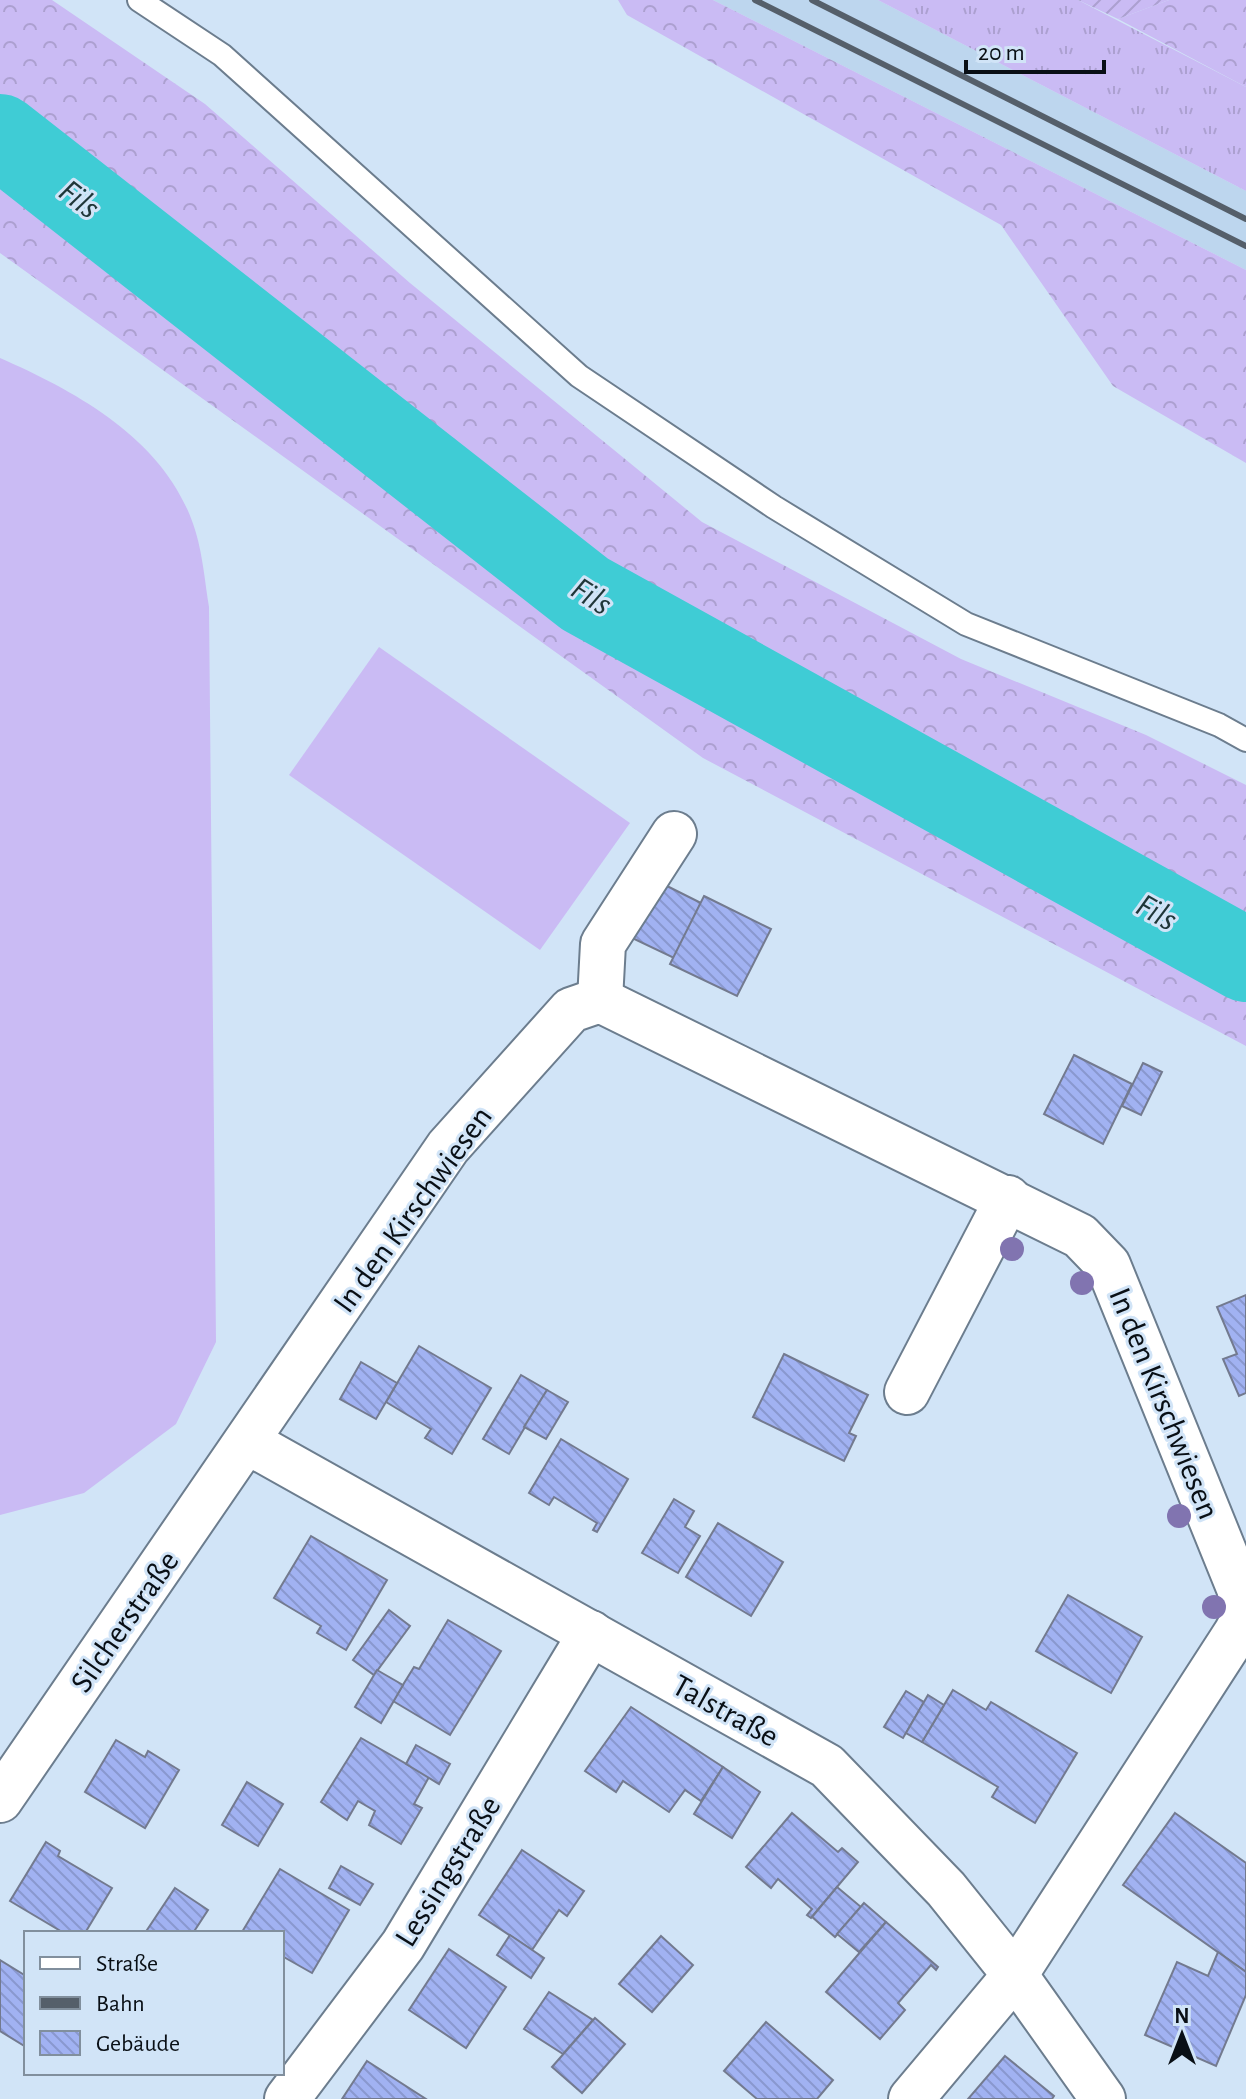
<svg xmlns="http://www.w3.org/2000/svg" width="1246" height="2099" font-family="'Alegreya Sans',sans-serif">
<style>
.built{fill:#bdd6ee}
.grass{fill:url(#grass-tufts)}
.forest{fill:url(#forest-crowns)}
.garden{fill:url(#garden-furrows)}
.pitch{fill:#cabbf4}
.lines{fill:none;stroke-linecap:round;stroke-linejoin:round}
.river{stroke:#3fccd5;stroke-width:84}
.building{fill:url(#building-back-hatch);stroke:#737a8f;stroke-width:2}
.service-casing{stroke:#6c7d8e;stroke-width:26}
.minor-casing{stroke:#6c7d8e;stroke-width:48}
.service{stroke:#fff;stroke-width:22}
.minor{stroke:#fff;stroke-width:44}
.rail{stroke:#555f6a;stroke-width:6}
.tree{fill:#8174b0}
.labels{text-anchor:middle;stroke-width:6;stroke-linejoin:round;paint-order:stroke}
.street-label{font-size:32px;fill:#090f15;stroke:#d1e4f7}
.water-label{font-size:34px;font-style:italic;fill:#1f3638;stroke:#d1e4f7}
</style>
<defs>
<pattern id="grass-tufts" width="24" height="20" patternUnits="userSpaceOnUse" patternTransform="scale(2)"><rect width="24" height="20" fill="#cabbf4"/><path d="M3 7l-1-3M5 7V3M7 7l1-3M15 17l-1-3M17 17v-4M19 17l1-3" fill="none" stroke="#aca0d0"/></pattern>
<pattern id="forest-crowns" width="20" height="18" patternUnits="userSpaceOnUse" patternTransform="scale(2)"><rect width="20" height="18" fill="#cabbf4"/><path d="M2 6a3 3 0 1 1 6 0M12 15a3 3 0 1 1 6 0" fill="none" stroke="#aca0d0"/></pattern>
<pattern id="garden-furrows" width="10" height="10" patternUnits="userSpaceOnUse" patternTransform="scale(2)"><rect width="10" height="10" fill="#cabbf4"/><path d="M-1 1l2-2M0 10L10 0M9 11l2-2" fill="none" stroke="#aca0d0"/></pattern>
<pattern id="building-back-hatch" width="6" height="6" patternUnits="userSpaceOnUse" patternTransform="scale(2)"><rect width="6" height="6" fill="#a1b2f2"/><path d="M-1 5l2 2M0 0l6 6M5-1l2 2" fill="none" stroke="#8998cf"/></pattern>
</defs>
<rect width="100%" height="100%" fill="#d1e4f7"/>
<polygon class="built" points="713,0 878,0 1246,191 1246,270"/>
<polygon class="grass" points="878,0 1078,0 1246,87 1246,191"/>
<g class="forest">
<polygon points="0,0 52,0 205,104 410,283 702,522 961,659 1146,735 1246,785 1246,1046 703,758 0,253"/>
<polygon points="618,0 713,0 1246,270 1246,463 1113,386 1001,225 627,15"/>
<polygon points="1169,0 1246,0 1246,87 1118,19"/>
</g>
<polygon class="garden" points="1078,0 1169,0 1118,19"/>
<g class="pitch">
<path d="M0,358C80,393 170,443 196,533C203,557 205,583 209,607L216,1342L176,1424L84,1493L0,1515Z"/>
<polygon points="379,647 630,823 540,950 289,775"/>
</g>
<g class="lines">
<polyline class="river" points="0,136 585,594 1246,960"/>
</g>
<g class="building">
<polygon points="655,880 701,903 674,958 628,936"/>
<polygon points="704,896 771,929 737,996 670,964"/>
<polygon points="1074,1055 1132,1084 1103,1144 1044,1114"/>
<polygon points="1143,1063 1162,1072 1141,1115 1122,1106"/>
<polygon points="1246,1295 1246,1393 1239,1396 1223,1359 1237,1354 1217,1307"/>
<polygon points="419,1346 491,1388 452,1454 425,1438 431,1429 386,1402"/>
<polygon points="784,1354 868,1395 849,1433 856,1436 844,1461 753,1417"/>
<polygon points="361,1362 397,1383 376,1419 340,1399"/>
<polygon points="521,1375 547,1390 509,1454 483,1439"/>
<polygon points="547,1390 568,1402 546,1439 524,1427"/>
<polygon points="561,1439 628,1479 597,1532 593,1530 597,1523 554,1497 549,1505 529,1493"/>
<polygon points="674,1499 694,1511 685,1527 700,1536 678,1573 642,1553"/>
<polygon points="718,1523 783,1562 751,1616 686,1577"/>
<polygon points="311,1536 387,1580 346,1650 317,1633 321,1626 274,1598"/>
<polygon points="1068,1595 1142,1637 1111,1693 1036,1651"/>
<polygon points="389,1610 410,1626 374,1675 353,1660"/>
<polygon points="448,1620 501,1651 450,1735 393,1701 414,1667 419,1669"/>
<polygon points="377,1670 403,1685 381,1723 355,1707"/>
<polygon points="953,1690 986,1710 991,1702 1077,1753 1035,1823 992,1797 998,1787 922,1742"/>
<polygon points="906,1691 924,1702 903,1738 884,1727"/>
<polygon points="928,1695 944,1705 922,1742 906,1733"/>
<polygon points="631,1707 723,1767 701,1801 685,1790 669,1812 623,1781 616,1792 585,1771"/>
<polygon points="361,1738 429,1777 414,1804 422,1808 401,1844 369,1825 375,1811 358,1801 347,1820 321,1802"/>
<polygon points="116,1740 145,1757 148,1751 179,1770 145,1828 85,1792"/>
<polygon points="416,1745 450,1764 439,1784 406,1764"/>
<polygon points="723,1767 760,1792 732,1838 694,1814"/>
<polygon points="247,1782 283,1804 258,1846 222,1825"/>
<polygon points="792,1813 838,1852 842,1848 858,1862 811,1918 807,1915 812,1909 778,1879 771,1888 746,1867"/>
<polygon points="1175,1813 1246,1863 1246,1972 1123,1885"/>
<polygon points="46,1842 60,1851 58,1856 112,1888 85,1933 64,1933 10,1901"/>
<polygon points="522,1850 584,1891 567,1916 559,1910 532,1950 479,1915"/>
<polygon points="341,1866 373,1884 360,1905 329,1888"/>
<polygon points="280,1869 349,1910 312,1973 282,1956 282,1933 242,1932"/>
<polygon points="837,1887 861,1907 835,1937 812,1917"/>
<polygon points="175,1888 208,1910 193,1933 145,1933"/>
<polygon points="864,1903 886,1922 859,1952 837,1934"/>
<polygon points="886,1922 938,1967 936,1970 931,1965 898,2003 905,2010 880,2039 826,1992"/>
<polygon points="510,1935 544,1958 531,1978 497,1955"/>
<polygon points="661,1936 693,1965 652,2012 619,1984"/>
<polygon points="449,1949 506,1987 466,2048 409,2010"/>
<polygon points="1218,1952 1246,1972 1246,1995 1216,2066 1145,2035 1177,1962 1208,1976"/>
<polygon points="0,1960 26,1976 26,2047 0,2031"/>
<polygon points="549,1992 593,2020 563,2054 524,2029"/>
<polygon points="595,2018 625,2044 582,2093 552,2067"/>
<polygon points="766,2022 833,2080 817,2099 757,2099 724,2071"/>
<polygon points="1005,2056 1054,2096 1052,2099 968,2099"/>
<polygon points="367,2061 426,2099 342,2099"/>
</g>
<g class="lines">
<g class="service-casing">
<polyline id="service" points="139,0 222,55 579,376 774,507 966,624 1219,725 1246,740"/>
</g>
<g class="minor-casing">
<g id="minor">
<polyline points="600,1000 603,944 674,834"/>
<polyline points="907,1392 1008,1198"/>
<polyline points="248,1442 827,1766 946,1889 1015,1975 1103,2099"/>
<polyline points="0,1800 448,1147 571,1010 600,1000 1080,1236 1108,1265 1239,1588 1245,1616 1236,1633 1015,1975 911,2099"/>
<polyline points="287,2099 403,1945 591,1633"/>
</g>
</g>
<use href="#service" class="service"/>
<use href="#minor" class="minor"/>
<g class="rail">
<polyline points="755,0 1246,246"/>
<polyline points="812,0 1246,219"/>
</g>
</g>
<g class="tree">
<circle cx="1012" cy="1249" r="12"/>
<circle cx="1082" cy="1283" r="12"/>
<circle cx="1179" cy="1516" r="12"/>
<circle cx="1214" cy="1607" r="12"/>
</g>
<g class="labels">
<g class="street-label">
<text transform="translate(412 1209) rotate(-54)" y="11">In den Kirschwiesen</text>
<text transform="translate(1165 1403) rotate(68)" y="11">In den Kirschwiesen</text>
<text transform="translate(124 1621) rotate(-55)" y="11">Silcherstraße</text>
<text transform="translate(726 1710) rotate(29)" y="11">Talstraße</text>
<text transform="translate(447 1871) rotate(-58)" y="11">Lessingstraße</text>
</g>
<g class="water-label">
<text transform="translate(80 198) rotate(38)" y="12">Fils</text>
<text transform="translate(592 595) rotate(33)" y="12">Fils</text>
<text transform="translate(1157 911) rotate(29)" y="12">Fils</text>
</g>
</g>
<rect x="24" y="1931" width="260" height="144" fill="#d1e4f7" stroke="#818f9d" stroke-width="2"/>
<rect x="40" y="1957" width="40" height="12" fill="#ffffff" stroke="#818f9d" stroke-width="2"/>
<text x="96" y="1971" font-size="24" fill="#090f15">Straße</text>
<rect x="40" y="1997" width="40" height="12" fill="#555f6a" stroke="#818f9d" stroke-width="2"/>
<text x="96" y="2011" font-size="24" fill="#090f15">Bahn</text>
<rect x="40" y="2031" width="40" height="24" fill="url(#building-back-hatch)" stroke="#818f9d" stroke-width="2"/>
<text x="96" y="2051" font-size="24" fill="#090f15">Gebäude</text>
<g transform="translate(1182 2035)" stroke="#d1e4f7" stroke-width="6" paint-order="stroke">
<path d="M0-6L14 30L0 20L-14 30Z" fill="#090f15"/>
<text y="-12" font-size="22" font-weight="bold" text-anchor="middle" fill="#090f15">N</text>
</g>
<path d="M966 60v12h138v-12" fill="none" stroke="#090f15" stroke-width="4"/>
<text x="978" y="60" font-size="24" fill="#090f15" stroke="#d1e4f7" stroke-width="6" paint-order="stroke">20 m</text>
</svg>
